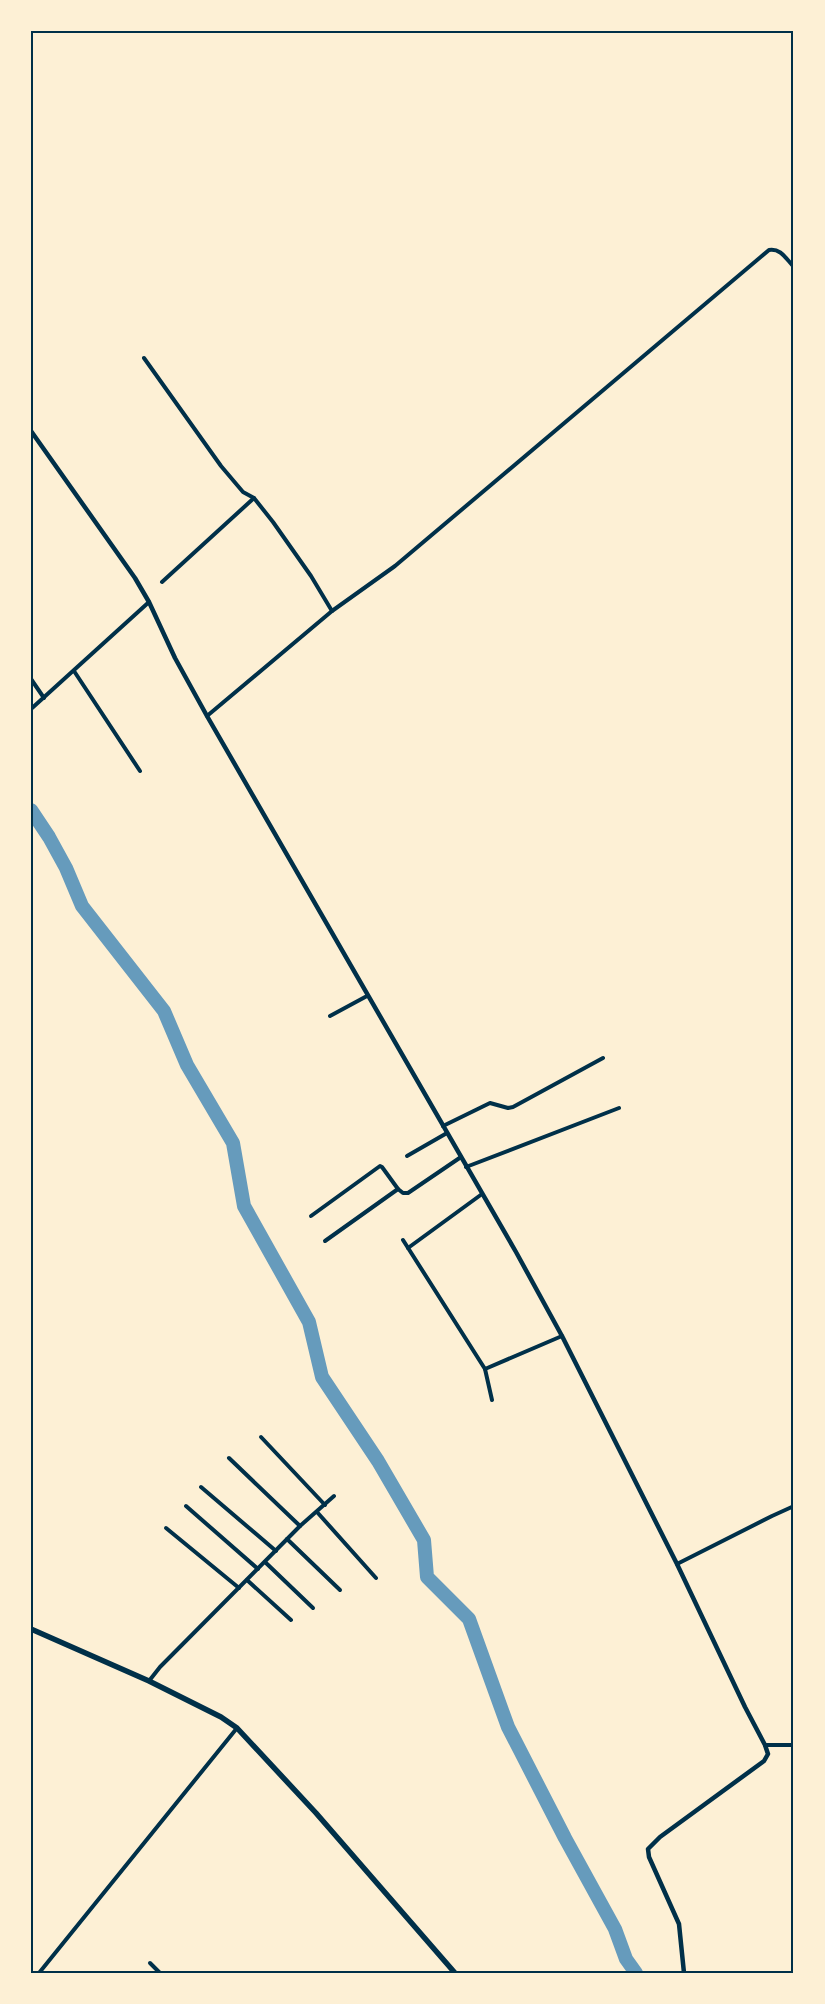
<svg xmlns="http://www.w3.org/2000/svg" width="825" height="2004" font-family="Cabin,sans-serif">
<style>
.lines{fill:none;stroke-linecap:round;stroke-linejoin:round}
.river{stroke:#669bbc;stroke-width:14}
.minor{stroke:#003049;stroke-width:4}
.tertiary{stroke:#003049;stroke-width:4.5}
.primary{stroke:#003049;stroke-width:5.5}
.neatline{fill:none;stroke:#003049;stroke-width:2}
</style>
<rect width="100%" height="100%" fill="#fdf0d5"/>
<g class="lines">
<polyline class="river" points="31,810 49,837 66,868 82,906 164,1011 187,1065 233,1143 244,1206 309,1322 322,1377 378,1461 424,1540 427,1577 469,1619 508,1727 565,1838 615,1929 626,1959 636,1973"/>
<g class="minor">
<polyline points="793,194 794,194"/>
<polyline points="144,358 221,466 243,492 254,498 273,522 311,576 332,611"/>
<polyline points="162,582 254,498"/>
<polyline points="74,671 140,771"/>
<polyline points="31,679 44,698"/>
<polyline points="31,709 149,602"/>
<path d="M207,716L332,611L395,566L769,250C781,248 786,259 794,267"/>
<polyline points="330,1016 367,996"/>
<polyline points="443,1126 490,1103 508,1108 513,1107 603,1058"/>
<polyline points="407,1156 447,1133"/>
<polyline points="466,1167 619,1108"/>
<polyline points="311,1216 380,1166 382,1167 398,1189"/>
<polyline points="403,1240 485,1369 492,1400"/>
<polyline points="325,1241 398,1189 403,1193 408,1193 461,1157"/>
<polyline points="408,1248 482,1194"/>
<polyline points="485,1369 562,1336"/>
<polyline points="261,1437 325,1505"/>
<polyline points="229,1458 300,1526"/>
<polyline points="201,1487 276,1551"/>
<polyline points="186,1506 258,1569"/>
<polyline points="317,1512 376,1578"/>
<polyline points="166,1528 239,1588"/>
<polyline points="287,1539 340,1590"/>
<polyline points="265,1562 313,1608"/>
<polyline points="677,1564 772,1516 794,1506"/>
<polyline points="247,1580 291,1620"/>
<polyline points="149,1681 160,1667 300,1526 334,1496"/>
<polyline points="765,1745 794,1745"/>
<polyline points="150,1963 160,1973"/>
<polyline points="39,1973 237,1728"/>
</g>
<polyline class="tertiary" points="31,431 135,578 149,602 175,658 207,716 516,1252 562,1336 677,1564 745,1707 765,1745 768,1754 764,1761 660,1837 648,1849 649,1857 679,1924 684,1973"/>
<polyline class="primary" points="31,1629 149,1681 221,1717 237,1728 316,1813 455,1973"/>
</g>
<rect width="825" height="2004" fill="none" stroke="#fdf0d5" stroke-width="65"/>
<rect x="32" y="32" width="760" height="1940" class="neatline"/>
</svg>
